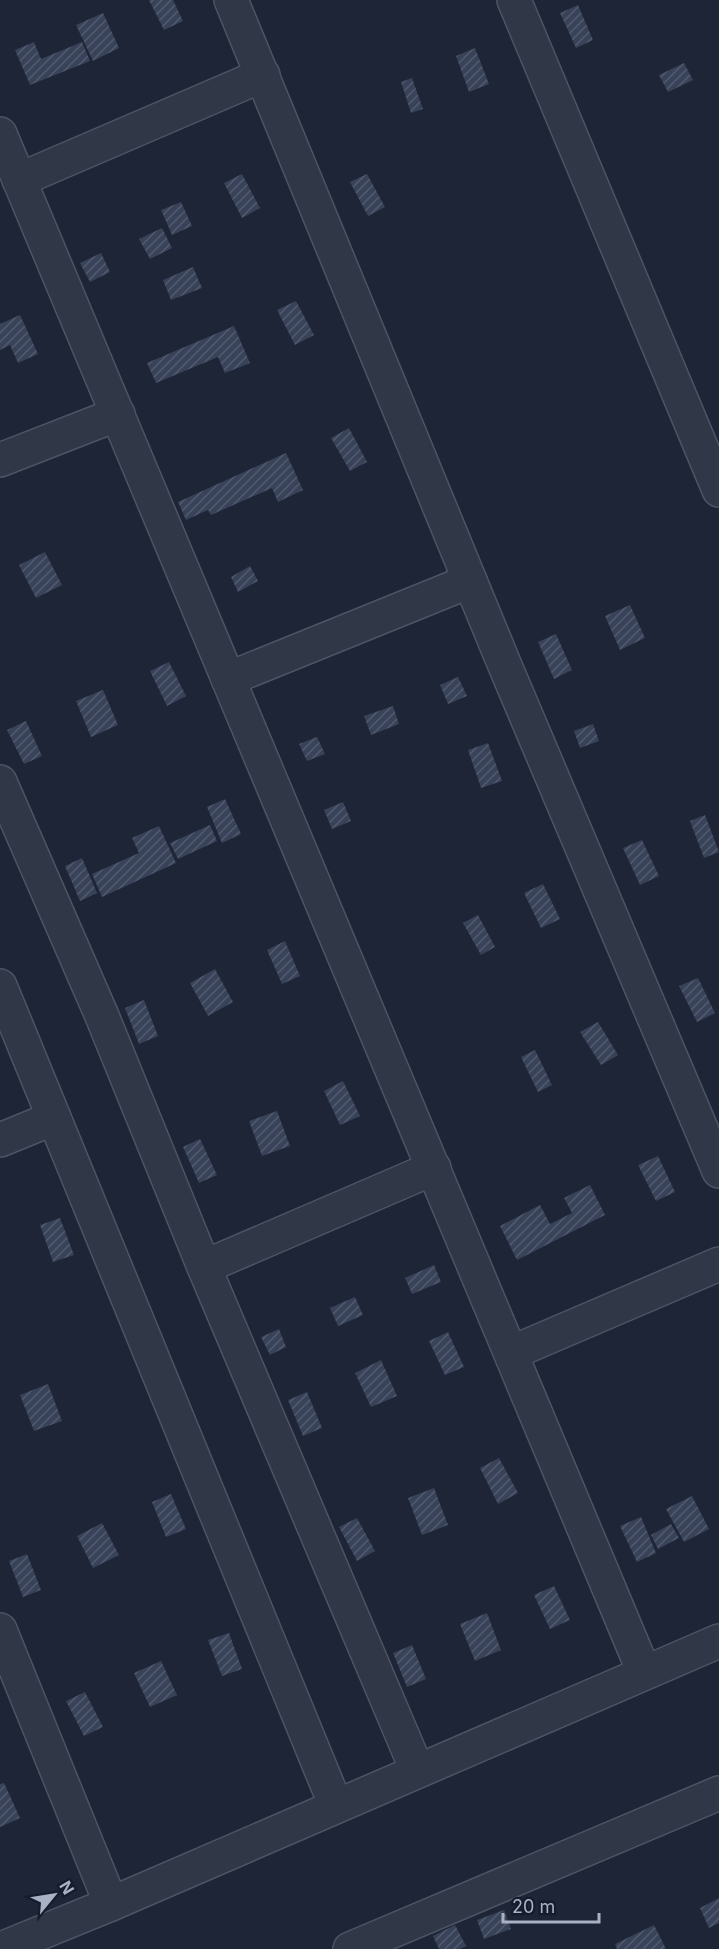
<svg xmlns="http://www.w3.org/2000/svg" width="719" height="1949" font-family="Inter,sans-serif">
<style>
.building{fill:url(#building-hatch)}
.lines{fill:none;stroke-linecap:round;stroke-linejoin:round}
.minor-casing{stroke:#4d5465;stroke-width:36}
.minor{stroke:#303747;stroke-width:33}
</style>
<defs>
<pattern id="building-hatch" width="6" height="6" patternUnits="userSpaceOnUse" patternTransform="scale(1.5)"><rect width="6" height="6" fill="#384258"/><path d="M-1 1l2-2M0 6l6-6M5 7l2-2" fill="none" stroke="#525b6e"/></pattern>
</defs>
<rect width="100%" height="100%" fill="#1d2536"/>
<g class="building">
<polygon points="149,0 173,0 183,21 164,30"/>
<polygon points="578,5 593,40 576,48 560,13"/>
<polygon points="103,13 119,48 93,61 76,25"/>
<polygon points="34,42 41,59 82,42 90,61 30,85 15,50"/>
<polygon points="475,48 489,84 469,92 456,56"/>
<polygon points="684,63 693,80 668,92 659,75"/>
<polygon points="412,78 423,109 411,113 401,82"/>
<polygon points="242,174 260,208 242,218 224,183"/>
<polygon points="367,174 385,207 368,216 350,182"/>
<polygon points="181,202 192,226 172,235 161,210"/>
<polygon points="162,228 172,248 150,259 139,239"/>
<polygon points="101,253 110,272 90,282 80,263"/>
<polygon points="193,267 202,288 171,300 163,280"/>
<polygon points="296,301 314,335 295,345 277,310"/>
<polygon points="20,315 38,354 18,363 10,345 0,350 0,324"/>
<polygon points="234,326 250,363 225,373 218,357 156,383 147,363"/>
<polygon points="349,428 367,462 350,471 331,438"/>
<polygon points="286,453 303,490 278,502 272,488 211,515 208,510 186,520 178,502"/>
<polygon points="45,552 62,585 36,598 19,565"/>
<polygon points="250,566 258,581 238,592 231,577"/>
<polygon points="630,605 645,638 620,650 605,616"/>
<polygon points="556,634 572,670 554,679 538,642"/>
<polygon points="169,662 186,696 167,706 150,671"/>
<polygon points="458,677 467,696 448,704 440,685"/>
<polygon points="103,690 118,725 91,737 76,701"/>
<polygon points="393,706 399,724 371,735 364,716"/>
<polygon points="26,721 42,756 24,764 7,730"/>
<polygon points="593,724 599,741 580,748 574,731"/>
<polygon points="317,737 325,754 307,761 299,744"/>
<polygon points="488,743 502,781 481,788 468,750"/>
<polygon points="225,799 241,834 222,843 207,807"/>
<polygon points="343,802 351,821 332,829 324,810"/>
<polygon points="705,815 719,852 704,858 690,821"/>
<polygon points="210,825 217,841 178,859 170,843"/>
<polygon points="159,826 176,863 102,897 92,874 139,853 132,838"/>
<polygon points="642,840 659,876 640,885 623,848"/>
<polygon points="82,858 97,893 80,901 65,866"/>
<polygon points="543,884 560,919 541,928 524,893"/>
<polygon points="478,915 495,947 481,955 463,923"/>
<polygon points="285,941 300,976 282,984 267,950"/>
<polygon points="215,969 233,1002 208,1016 190,983"/>
<polygon points="698,978 715,1013 697,1022 679,986"/>
<polygon points="144,1000 158,1036 139,1044 125,1008"/>
<polygon points="598,1022 618,1055 601,1065 580,1032"/>
<polygon points="535,1050 552,1085 538,1092 521,1057"/>
<polygon points="343,1081 360,1116 340,1125 324,1091"/>
<polygon points="277,1111 290,1146 262,1156 249,1121"/>
<polygon points="200,1139 217,1175 199,1183 183,1147"/>
<polygon points="658,1156 675,1192 656,1201 638,1165"/>
<polygon points="590,1185 605,1215 517,1260 500,1226 540,1205 550,1224 572,1213 564,1198"/>
<polygon points="60,1218 74,1255 53,1262 40,1225"/>
<polygon points="434,1265 441,1282 412,1294 405,1278"/>
<polygon points="355,1297 363,1315 338,1326 330,1308"/>
<polygon points="279,1329 286,1347 270,1355 261,1337"/>
<polygon points="448,1332 464,1367 445,1375 429,1341"/>
<polygon points="381,1360 397,1396 371,1407 355,1373"/>
<polygon points="48,1384 62,1421 34,1431 20,1395"/>
<polygon points="307,1392 322,1428 303,1436 288,1400"/>
<polygon points="499,1458 518,1493 498,1504 480,1468"/>
<polygon points="434,1488 448,1525 422,1535 408,1498"/>
<polygon points="171,1494 186,1529 166,1537 152,1502"/>
<polygon points="692,1496 709,1529 684,1542 666,1509"/>
<polygon points="641,1517 656,1553 637,1562 620,1526"/>
<polygon points="357,1518 375,1551 357,1561 339,1527"/>
<polygon points="102,1523 119,1555 93,1568 77,1536"/>
<polygon points="671,1524 679,1538 658,1549 651,1535"/>
<polygon points="27,1554 41,1590 23,1597 9,1561"/>
<polygon points="554,1586 570,1620 550,1629 534,1595"/>
<polygon points="487,1613 501,1650 475,1661 460,1624"/>
<polygon points="229,1633 242,1669 222,1676 208,1640"/>
<polygon points="412,1645 426,1679 407,1687 393,1653"/>
<polygon points="161,1661 177,1695 150,1707 134,1673"/>
<polygon points="85,1692 103,1727 84,1736 66,1701"/>
<polygon points="4,1783 20,1818 0,1827 0,1784"/>
<polygon points="719,1898 719,1923 709,1928 700,1908"/>
<polygon points="504,1910 511,1929 484,1939 477,1920"/>
<polygon points="455,1925 466,1946 460,1949 439,1949 433,1936"/>
<polygon points="654,1925 666,1949 617,1949 615,1944"/>
</g>
<g class="lines">
<g class="minor-casing">
<g id="minor">
<polyline points="231,0 503,661 719,1171"/>
<polyline points="514,0 719,490"/>
<polyline points="0,134 644,1672"/>
<polyline points="19,180 263,75"/>
<polyline points="0,460 118,414"/>
<polyline points="228,679 470,581"/>
<polyline points="0,782 102,1016 204,1267 417,1770"/>
<polyline points="0,986 336,1806"/>
<polyline points="0,1140 54,1118"/>
<polyline points="204,1267 434,1168"/>
<polyline points="511,1353 719,1264"/>
<polyline points="0,1630 111,1904"/>
<polyline points="1,1949 111,1904 719,1641"/>
<polyline points="350,1949 719,1793"/>
</g>
</g>
<use href="#minor" class="minor"/>
</g>
<g transform="translate(54 1895) rotate(60)" stroke="#161c2b" stroke-width="4.5" paint-order="stroke">
<path d="M0-4.5L10 22L0 15L-10 22Z" fill="#a9b1c5"/>
<text y="-9" font-size="16" font-weight="bold" text-anchor="middle" fill="#a9b1c5">N</text>
</g>
<path d="M503 1913v9h96v-9" fill="none" stroke="#a9b1c5" stroke-width="3"/>
<text x="512" y="1913" font-size="18" fill="#a9b1c5" stroke="#161c2b" stroke-width="4.5" paint-order="stroke">20 m</text>
</svg>
